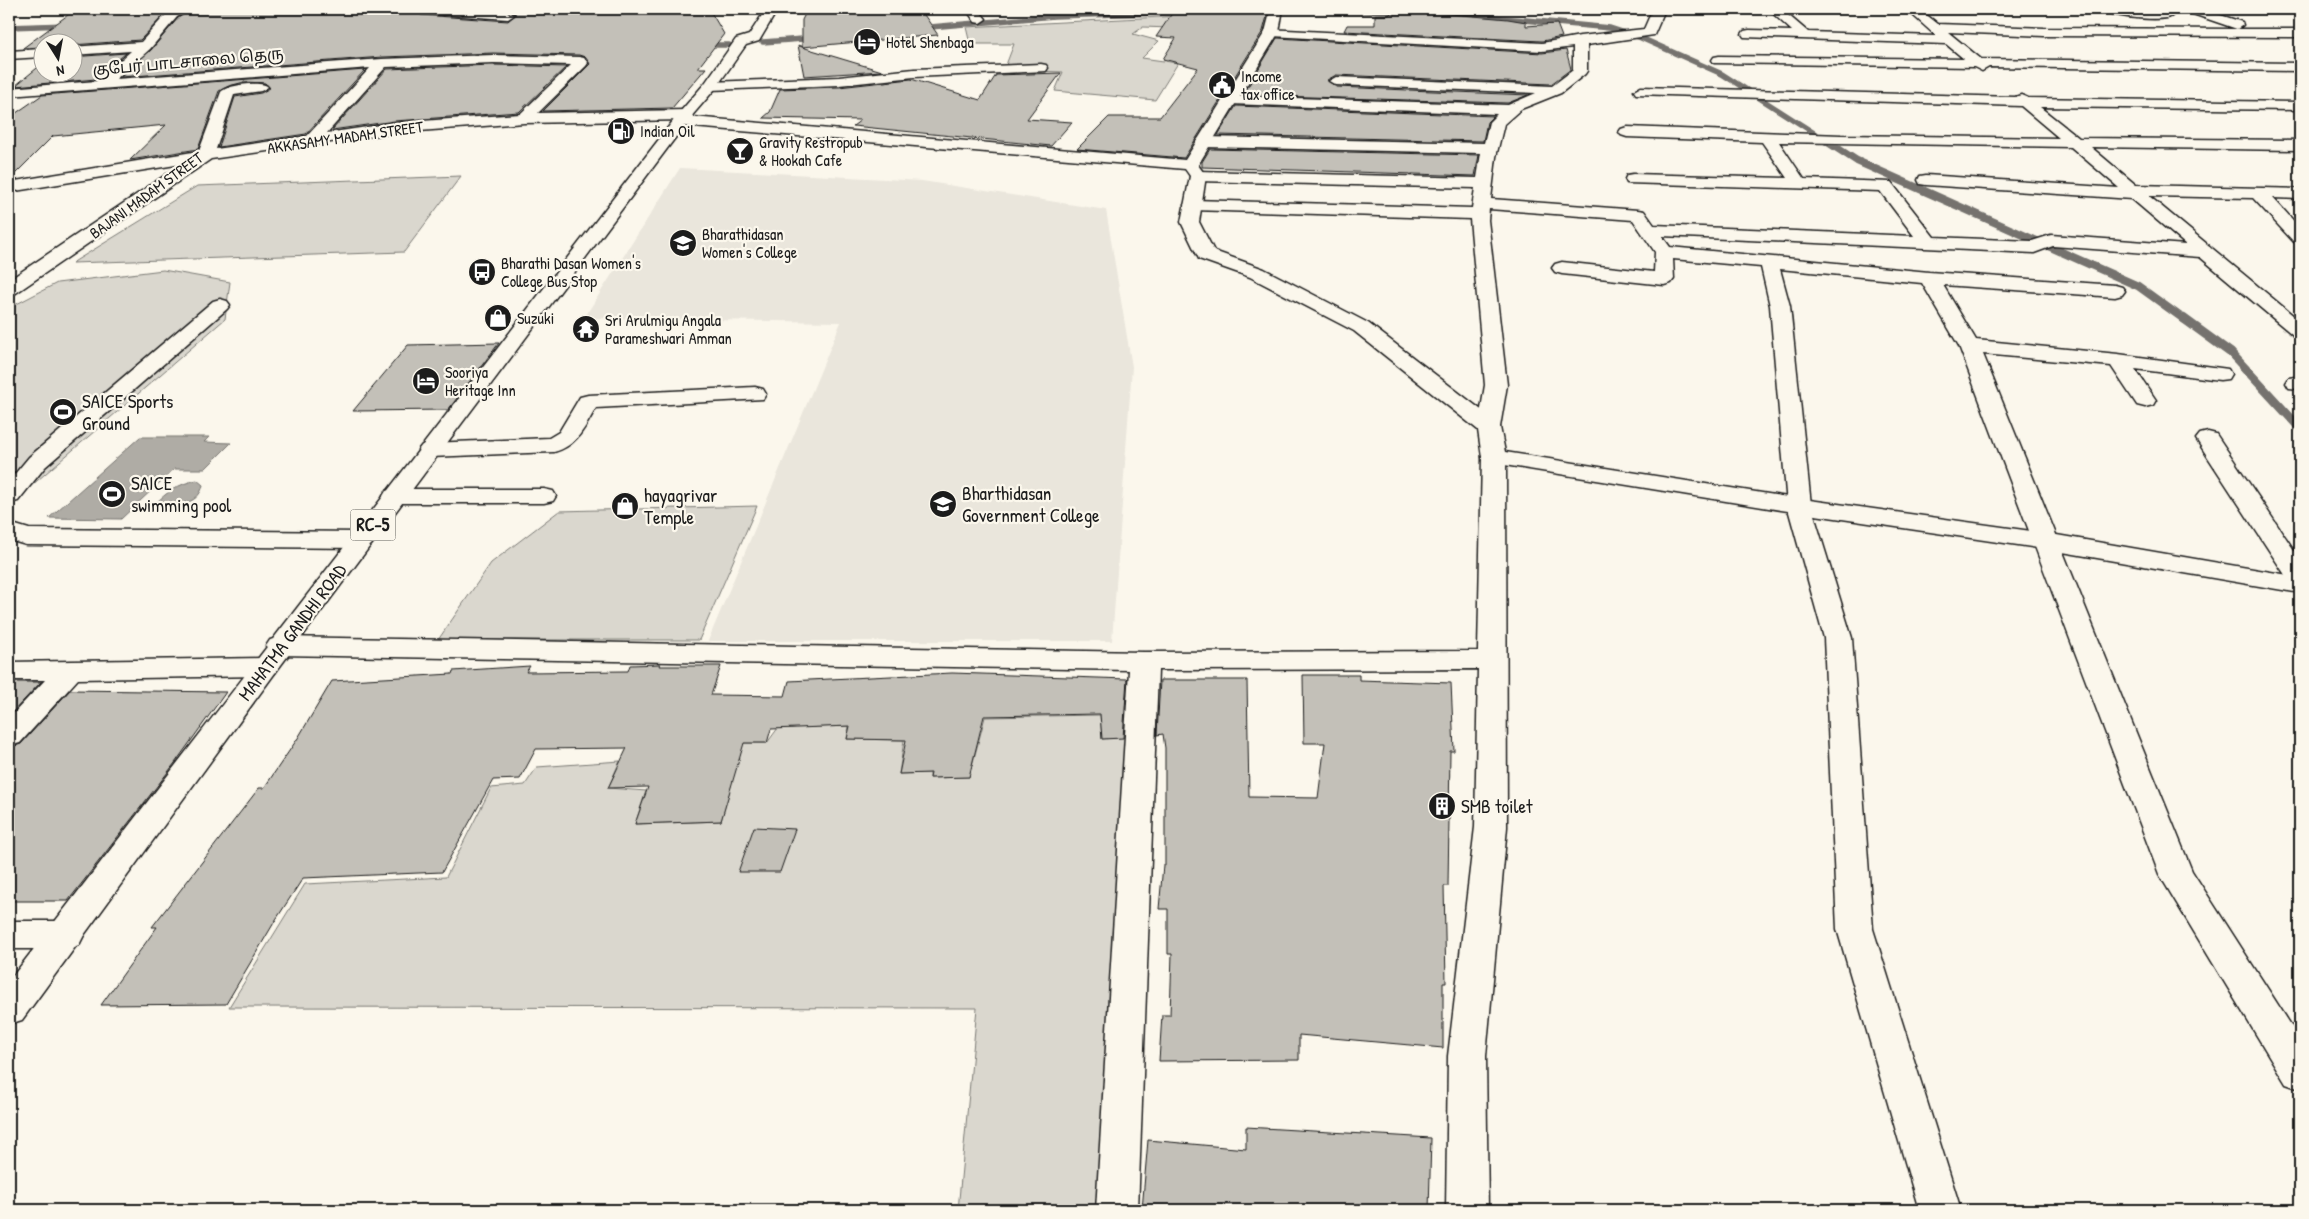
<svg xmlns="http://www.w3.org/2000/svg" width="2309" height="1219" font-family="'Patrick Hand','Noto Sans Tamil',sans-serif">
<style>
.built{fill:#eae6dc}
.green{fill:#dad7ce;stroke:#7b7a75}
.water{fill:#afaca5;stroke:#74726e}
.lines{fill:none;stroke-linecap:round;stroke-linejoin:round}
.stream-far2{stroke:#74726e;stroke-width:5.5}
.stream-far1{stroke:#74726e;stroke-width:8}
.stream{stroke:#74726e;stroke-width:9}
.building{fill:#c3c0b8;stroke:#1c1c1c}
.minor-casing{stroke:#1c1c1c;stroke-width:3}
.tertiary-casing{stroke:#1c1c1c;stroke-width:3}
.primary-casing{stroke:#1c1c1c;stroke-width:3}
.minor{fill:#fbf7ec;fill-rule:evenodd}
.tertiary{fill:#fbf7ec;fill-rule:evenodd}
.primary{fill:#fbf7ec;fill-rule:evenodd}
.labels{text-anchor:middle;stroke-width:4.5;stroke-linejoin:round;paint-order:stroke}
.far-poi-label{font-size:16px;fill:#1c1c1c;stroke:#fbf7ec;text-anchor:start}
.far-street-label{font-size:16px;fill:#1c1c1c;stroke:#fbf7ec}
.shield{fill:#fbf7ec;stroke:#5f5e5a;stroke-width:1}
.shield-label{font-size:18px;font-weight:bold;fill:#1c1c1c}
.poi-label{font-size:19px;fill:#1c1c1c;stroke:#fbf7ec;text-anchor:start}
.street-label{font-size:19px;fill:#1c1c1c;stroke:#fbf7ec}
</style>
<rect width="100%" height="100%" fill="#fbf7ec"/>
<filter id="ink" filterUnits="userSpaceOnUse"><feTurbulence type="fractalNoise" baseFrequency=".02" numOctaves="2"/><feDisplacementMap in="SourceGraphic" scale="10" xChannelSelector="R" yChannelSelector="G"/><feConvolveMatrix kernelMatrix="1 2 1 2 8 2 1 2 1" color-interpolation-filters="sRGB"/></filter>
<g filter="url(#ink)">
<polygon class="built" points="680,168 922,181 1106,210 1132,367 1112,641 708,641 841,322 584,318"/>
<g class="green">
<polygon points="1200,15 1197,29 1143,27 1133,34 1159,41 1142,58 1178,63 1155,100 1055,91 1063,72 1004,70 1014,44 970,44 966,27"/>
<polygon points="461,176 404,252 72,263 197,186"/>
<polygon points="163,270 230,282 225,319 9,505 9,308 57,283"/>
<polygon points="757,506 699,640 438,640 491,563 559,511"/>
<polygon points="1100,715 1102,739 1138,736 1113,1210 958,1210 977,1008 229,1007 305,884 446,877 491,788 525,785 537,767 620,761 608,788 646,791 635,824 721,821 731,786 695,788 708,743 767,743 778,728 849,726 847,739 904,740 899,774 930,773 930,778 969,777 985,717"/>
</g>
<g class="water">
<polygon points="140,437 209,437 204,442 231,443 205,469 174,469 121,519 49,518"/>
<path d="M197,480L203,485C198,508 173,504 154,505C167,492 178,484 197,480Z"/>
</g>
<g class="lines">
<g class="stream-far2">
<polyline points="1296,9 1450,13 1610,28 1641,38 1722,74 1825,140"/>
<polyline points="9,27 68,25"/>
<polyline points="919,28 1054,16 1188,12"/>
<polyline points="763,42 816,38"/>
<polyline points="701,45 729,45"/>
</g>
<polyline class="stream-far1" points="1823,139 1857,161 2138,286 2185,320"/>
<polyline class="stream" points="2183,318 2231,353 2300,428"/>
</g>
<g class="building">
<polygon points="76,9 170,9 140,40 72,45 72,42 42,42 42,47 23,48"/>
<polygon points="192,9 413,9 421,15 508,21 516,14 500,9 709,9 724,34 698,68 706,68 672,108 543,111 590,64 585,57 579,55 493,53 382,57 121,77 151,50 178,18"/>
<polygon points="815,9 920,9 938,35 802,47 882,71 804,76 798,45 802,47 802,20 806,12"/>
<polygon points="1175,9 1269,9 1263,31 1184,158 1077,149 1109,117 1160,117 1198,68 1163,59 1176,38 1156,37"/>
<polygon points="1391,13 1438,13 1508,19 1526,22 1526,26 1557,24 1562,37 1542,41 1344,31 1347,25 1375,25 1375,15 1389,15"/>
<polygon points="1277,38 1542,53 1566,50 1571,69 1551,84 1336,75 1327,80 1336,87 1528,95 1508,103 1243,95"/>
<polygon points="126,53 96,79 15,86 42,64 42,72 72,72 72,57"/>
<polygon points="493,65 566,67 519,112 394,121 332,130 387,69"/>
<polygon points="365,70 306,134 219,147 235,97 261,93 270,88 265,83 244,82 229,86 219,91 198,149 130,160 166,125 53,136 9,180 9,118 42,95"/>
<polygon points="1061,73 1027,119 1072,122 1051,146 853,126 861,120 763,118 770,112 780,89 839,87 911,79 980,100 996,75"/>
<polygon points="1236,106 1493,116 1487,122 1483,141 1218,135"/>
<polygon points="1210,149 1479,155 1475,176 1202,167 1202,162"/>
<polygon points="499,343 448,410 353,411 408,345"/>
<polygon points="660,664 659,666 721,666 711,695 785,696 789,681 952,673 1127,679 1123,738 1102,739 1100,714 984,716 969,777 930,778 931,773 899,774 906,740 847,739 850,726 771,729 767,743 744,743 721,821 635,824 648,787 608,788 627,748 536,749 520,779 493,780 442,872 303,878 275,921 226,1004 101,1005 157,927 152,927 259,788 264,788 298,738 332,681 452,674 453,671 530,666 526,672 628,671 630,665"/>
<polygon points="1303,675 1359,675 1359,680 1451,683 1454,751 1450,751 1448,886 1444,886 1446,983 1443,983 1443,1048 1299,1035 1299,1060 1159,1061 1162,1015 1170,1015 1172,954 1168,954 1168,909 1159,909 1163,865 1165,865 1165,748 1163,734 1157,735 1160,680 1247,680 1249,797 1318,798 1325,743 1304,743"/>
<polygon points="9,682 41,682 9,716"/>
<polygon points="70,690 226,692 175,763 68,901 9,901 9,748 21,744"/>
<polygon points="754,827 795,829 780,872 738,872"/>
<polygon points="1246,1127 1431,1138 1429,1210 1142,1210 1148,1140 1246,1149"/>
</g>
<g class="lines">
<g class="minor-casing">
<g id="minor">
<path d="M174,9H190L177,17L150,49L116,79L382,59L493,55L579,57L584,58L588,63L586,66L538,113L685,110L690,112L693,115L690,118L685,120L524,123L394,133L211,159L16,293L9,295V280L182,164L9,192V182L199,151L221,92C226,85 263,80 268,87L261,91L234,95L216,149L307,136L370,68L9,96V88L97,81L131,51L72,55V47L141,42L169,11ZM493,63L571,65L520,114L394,123L327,133L386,67Z"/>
<path d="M415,9C431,9 506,6 514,15L508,19L421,13Z"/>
<polygon points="966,9 978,9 986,19 980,23 975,22"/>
<path d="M1649,9H1662L1664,12L1654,35L1587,45V71L1585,74L1561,93L1521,109L1504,124L1496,157L1491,199L1638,210L1644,211L1654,225L1914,236L1880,191L1627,183L1625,179L1627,175L1633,174L1787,178L1762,142L1627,137L1621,135L1619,132L1621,129L1627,127L1841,135L2059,138L2021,106L1636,94L1634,91L1641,87L2015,97L2021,95L2028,98L2300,102V110L2040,107L2079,138L2300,140V150L2091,147L2136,185L2300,189V199L2273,198L2300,228V243L2294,242L2253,198L2149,196L2300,321V337L2293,335L2200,257L2053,246L2034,253L1662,236L1670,247L1929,272L2115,285L2122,287L2125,291L2122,295L2115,297L1943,285L1976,340L2118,354L2228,369L2231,374L2228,379L2220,380L2135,369L2156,400L2153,405L2145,407L2137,405L2111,366L1983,354L2192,871L2300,1039V1089L2286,1084L2159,874L1959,346L1922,283L1780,269L1790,306L1811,505L1852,638L1873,929L1961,1210H1919L1837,929L1824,638L1787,505L1770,306L1761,267L1673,259L1674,279L1671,283L1664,285L1562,274L1555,272L1552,268L1555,264L1562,262L1654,272L1655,252L1633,220L1489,209L1488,220L1507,385L1500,427L1497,432L1489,434L1481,432L1478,427L1485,385L1470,219L1193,210L1187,209L1184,205L1187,201L1193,200L1472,208L1475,188L1198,181L1192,180L1190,176L1192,172L1198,171L1477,178L1481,153L1204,147L1198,145L1196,142L1198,139L1204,137L1484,143L1489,122L1497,114L1230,104L1223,100L1230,96L1508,105L1536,93L1336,85L1329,81L1336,77L1552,86L1573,70V47L1542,51L1272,36L1267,35L1265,32L1267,29L1542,43L1580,36L1644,29L1651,13ZM1779,142L2071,147L2119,188L1926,175L1920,176L1918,180L1920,184L1926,185L2132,199L2186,245L2051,235L2032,241L1934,237L1891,182L1804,179Z"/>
<polygon points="1768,9 1781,9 1808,32 1936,36 1906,9 1919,9 1938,24 2044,28 2237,29 2187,12 2185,9 2202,9 2242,22 2243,25 2237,29 2300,29 2300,37 2044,36 1948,32 1981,59 2300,63 2300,71 1989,67 1982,71 1974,67 1714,63 1712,60 1714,57 1719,56 1964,59 1946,44 1744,37 1742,34 1744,31 1749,30 1792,31"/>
<path d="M2101,9L2167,11L2173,15C2167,23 2106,17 2101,9Z"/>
<polygon points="42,49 42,57 9,59 9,51"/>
<polygon points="1041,64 1046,65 1048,68 1046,71 914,77 839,85 710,90 703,86 710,82 839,77 914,69"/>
<polygon points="220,299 227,301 230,305 227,309 45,467 18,501 9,503 9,481 29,457 213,301"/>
<polygon points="2300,376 2300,389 2289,388 2286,383 2289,378"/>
<path d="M755,387L763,389L766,394L763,399L596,408C585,427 577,446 554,452L430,457L422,455L418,450L422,445L430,443L549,438L559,432L580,397L588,395Z"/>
<polygon points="2208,432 2216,434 2300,559 2300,586 2291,584 2196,439 2200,434"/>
<polygon points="1494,450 1502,452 1506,457 1507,827 1486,1056 1488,1210 1446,1210 1448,1056 1475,827 1478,669 1158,670 1138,1210 1096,1210 1129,670 280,655 270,652 266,646 270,640 280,637 1144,652 1478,651 1482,457 1486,452"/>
<polygon points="395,489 544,489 553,491 556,496 553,501 544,503 395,503 386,501 383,496 386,491"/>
<polygon points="9,523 29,529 362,532 371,535 375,540 371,545 362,548 26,545 9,540"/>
<polygon points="265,658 275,661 279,667 275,673 265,676 78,679 20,743 9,746 9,718 45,680 9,680 9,662"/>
<polygon points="9,921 66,921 79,925 84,935 79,945 66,949 9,949"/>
</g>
</g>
<g class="tertiary-casing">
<polygon id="tertiary" points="1271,9 1283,9 1279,32 1198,165 1206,176 1199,222 1214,251 1264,269 1368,323 1497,422 1500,427 1505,452 1781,496 2045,533 2300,577 2300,593 2045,549 1781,510 1486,462 1482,457 1478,430 1354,331 1250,277 1199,259 1181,222 1190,176 1185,169 681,126 676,124 673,121 676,118 681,116 1185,160 1265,32"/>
</g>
<g class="primary-casing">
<polygon id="primary" points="766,9 778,9 759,41 746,45 715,89 690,118 275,673 22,1020 9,1024 9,981 680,112 705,83 736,39 749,35"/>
</g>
<use href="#minor" class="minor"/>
<use href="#tertiary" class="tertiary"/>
<use href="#primary" class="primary"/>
</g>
</g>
<defs>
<g id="hotel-disc" transform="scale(1.4375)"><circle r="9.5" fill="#1c1c1c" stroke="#fbf7ec"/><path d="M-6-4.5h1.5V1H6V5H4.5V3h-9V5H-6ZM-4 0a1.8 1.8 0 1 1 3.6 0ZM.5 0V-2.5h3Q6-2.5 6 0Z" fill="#fff"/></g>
<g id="civic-disc" transform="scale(1.4375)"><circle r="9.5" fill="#1c1c1c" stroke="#fbf7ec"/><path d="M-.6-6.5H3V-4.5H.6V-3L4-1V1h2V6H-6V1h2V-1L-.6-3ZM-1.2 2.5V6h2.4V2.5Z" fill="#fff"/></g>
<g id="fuel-disc" transform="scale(1.4375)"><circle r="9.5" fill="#1c1c1c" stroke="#fbf7ec"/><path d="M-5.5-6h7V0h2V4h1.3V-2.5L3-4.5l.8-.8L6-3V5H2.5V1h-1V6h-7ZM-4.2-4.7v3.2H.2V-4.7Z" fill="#fff"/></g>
<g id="bar-disc" transform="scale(1.4375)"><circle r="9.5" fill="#1c1c1c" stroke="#fbf7ec"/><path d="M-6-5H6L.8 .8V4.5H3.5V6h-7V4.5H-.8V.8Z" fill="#fff"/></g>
<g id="university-disc" transform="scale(1.4375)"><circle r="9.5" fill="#1c1c1c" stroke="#fbf7ec"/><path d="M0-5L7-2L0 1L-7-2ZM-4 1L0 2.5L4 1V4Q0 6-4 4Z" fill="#fff"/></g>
<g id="bus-disc" transform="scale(1.4375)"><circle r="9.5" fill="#1c1c1c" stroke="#fbf7ec"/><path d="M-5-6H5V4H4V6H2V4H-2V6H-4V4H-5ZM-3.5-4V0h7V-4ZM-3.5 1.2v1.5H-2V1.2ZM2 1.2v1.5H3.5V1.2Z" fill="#fff"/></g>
<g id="shop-disc" transform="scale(1.4375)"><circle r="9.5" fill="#1c1c1c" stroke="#fbf7ec"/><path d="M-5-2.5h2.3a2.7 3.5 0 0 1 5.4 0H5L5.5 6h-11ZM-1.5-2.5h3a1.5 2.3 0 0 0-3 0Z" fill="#fff"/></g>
<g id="temple-disc" transform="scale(1.4375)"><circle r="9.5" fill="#1c1c1c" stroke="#fbf7ec"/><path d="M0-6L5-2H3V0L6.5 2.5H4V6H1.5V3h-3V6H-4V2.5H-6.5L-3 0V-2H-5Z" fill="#fff"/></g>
<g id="stadium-disc" transform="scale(1.4375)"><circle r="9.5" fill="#1c1c1c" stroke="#fbf7ec"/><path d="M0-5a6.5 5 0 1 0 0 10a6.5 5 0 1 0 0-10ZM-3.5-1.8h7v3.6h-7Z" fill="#fff"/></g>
<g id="building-disc" transform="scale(1.4375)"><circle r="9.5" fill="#1c1c1c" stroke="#fbf7ec"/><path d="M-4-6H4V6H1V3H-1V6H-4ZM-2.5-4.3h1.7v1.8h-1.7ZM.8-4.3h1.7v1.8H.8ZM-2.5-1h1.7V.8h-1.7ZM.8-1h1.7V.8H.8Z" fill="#fff"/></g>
</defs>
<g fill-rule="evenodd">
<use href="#hotel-disc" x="867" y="42"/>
<use href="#civic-disc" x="1222" y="85"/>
<use href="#fuel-disc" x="621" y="131"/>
<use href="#bar-disc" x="740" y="151"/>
<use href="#university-disc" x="683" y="243"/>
<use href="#bus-disc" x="482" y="272"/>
<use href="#shop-disc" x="498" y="318"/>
<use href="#temple-disc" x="586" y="329"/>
<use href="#hotel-disc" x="426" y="381"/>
<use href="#stadium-disc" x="63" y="412"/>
<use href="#stadium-disc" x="112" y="494"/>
<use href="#university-disc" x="943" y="504"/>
<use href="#shop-disc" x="625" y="506"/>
<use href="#building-disc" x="1442" y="806"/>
</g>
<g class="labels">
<g class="far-poi-label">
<text x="886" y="48">Hotel Shenbaga</text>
<text x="1241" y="82">Income<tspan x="1241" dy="18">tax office</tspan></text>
<text x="640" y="137">Indian Oil</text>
<text x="759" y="148">Gravity Restropub<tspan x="759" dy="18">&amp; Hookah Cafe</tspan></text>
<text x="702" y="240">Bharathidasan<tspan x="702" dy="18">Women's College</tspan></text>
<text x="501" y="269">Bharathi Dasan Women's<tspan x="501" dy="18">College Bus Stop</tspan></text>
<text x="517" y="324">Suzuki</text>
<text x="605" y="326">Sri Arulmigu Angala<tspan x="605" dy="18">Parameshwari Amman</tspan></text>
<text x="445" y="378">Sooriya<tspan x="445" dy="18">Heritage Inn</tspan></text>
</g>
<g class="far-street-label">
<text transform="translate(188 61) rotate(-5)" y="6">குபேர் பாடசாலை தெரு</text>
<text transform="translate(345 137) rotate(-8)" y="6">AKKASAMY MADAM STREET</text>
<text transform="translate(146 195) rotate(-36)" y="6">BAJANI MADAM STREET</text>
</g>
<rect class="shield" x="350.5" y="509.5" width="45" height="31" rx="4"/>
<g class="shield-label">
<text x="373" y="531">RC-5</text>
</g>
<g class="poi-label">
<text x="82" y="408">SAICE Sports<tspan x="82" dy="22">Ground</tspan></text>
<text x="131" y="490">SAICE<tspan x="131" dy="22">swimming pool</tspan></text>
<text x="962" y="500">Bharthidasan<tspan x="962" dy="22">Government College</tspan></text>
<text x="644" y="502">hayagrivar<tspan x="644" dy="22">Temple</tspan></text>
<text x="1461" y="813">SMB toilet</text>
</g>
<g class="street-label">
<text transform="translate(292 632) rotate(-53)" y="7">MAHATMA GANDHI ROAD</text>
</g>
</g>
<rect width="2309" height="1219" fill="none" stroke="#fbf7ec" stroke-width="30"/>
<rect x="15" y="15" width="2279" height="1189" fill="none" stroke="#1c1c1c" stroke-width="2" filter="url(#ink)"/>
<g transform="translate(58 58) rotate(169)"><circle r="24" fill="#fbf7ec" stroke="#a29f99"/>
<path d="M0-4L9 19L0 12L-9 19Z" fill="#1c1c1c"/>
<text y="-8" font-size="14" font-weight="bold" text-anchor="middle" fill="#1c1c1c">N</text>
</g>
</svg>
